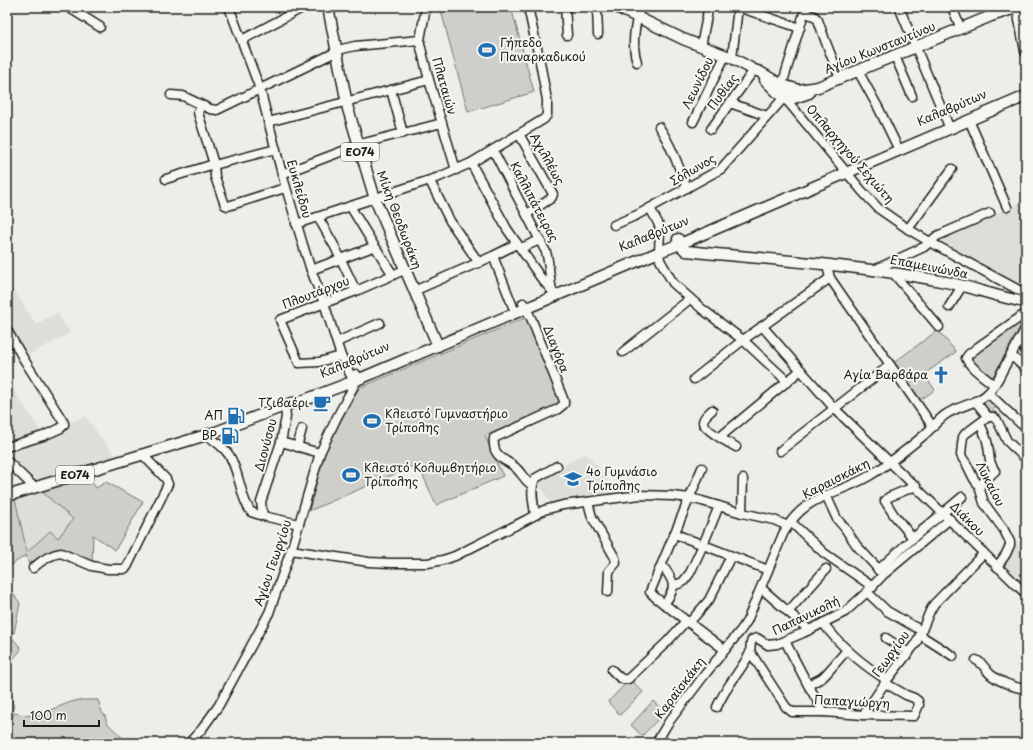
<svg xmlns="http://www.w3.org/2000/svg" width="1033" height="750" font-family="'Playpen Sans',sans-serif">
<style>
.built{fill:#ddddda}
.green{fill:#cececb;stroke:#757574}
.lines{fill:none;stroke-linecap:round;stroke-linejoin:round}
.minor-casing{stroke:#1c1c1c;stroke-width:11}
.major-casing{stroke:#1c1c1c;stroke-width:13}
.minor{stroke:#f6f6f2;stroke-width:8}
.major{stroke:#f6f6f2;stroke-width:10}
.labels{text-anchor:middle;stroke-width:4;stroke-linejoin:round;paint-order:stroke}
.shield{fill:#f6f6f2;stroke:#5d5d5c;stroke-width:1}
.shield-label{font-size:11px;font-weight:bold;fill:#1c1c1c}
.poi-label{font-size:12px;fill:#1c1c1c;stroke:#f6f6f2;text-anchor:start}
.street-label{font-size:12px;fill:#1c1c1c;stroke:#f6f6f2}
</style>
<rect width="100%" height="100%" fill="#edede9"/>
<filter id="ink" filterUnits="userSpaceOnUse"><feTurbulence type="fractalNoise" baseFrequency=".025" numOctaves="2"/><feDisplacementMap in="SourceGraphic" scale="8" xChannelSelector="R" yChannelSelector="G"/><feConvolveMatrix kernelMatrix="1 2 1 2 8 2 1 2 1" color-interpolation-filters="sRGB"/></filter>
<g filter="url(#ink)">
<g class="built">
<polygon points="1026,200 1026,289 946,246 945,242 940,243 935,240"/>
<polygon points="7,280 36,324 57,313 70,333 27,356 7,323"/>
<polygon points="7,380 46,439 69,429 70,427 69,423 85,416 115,456 33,482 7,456"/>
<polygon points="586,453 609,479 605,482 616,496 558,502 552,505 537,480"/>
<polygon points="41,491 74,519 58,538 49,531 27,552 15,499"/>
<polygon points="1026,539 1026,583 1023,586 1004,567 1013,544"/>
</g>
<g class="green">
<polygon points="440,7 511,7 534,92 468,112"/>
<polygon points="527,317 563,402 485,436 503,476 436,505 418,464 309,511 324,455 338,426 359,388"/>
<polygon points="1020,321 1021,322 1020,327 995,373 992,377 990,378 981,370 971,359 971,356"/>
<polygon points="938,330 956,352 924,374 935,390 917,402 892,364"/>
<polygon points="987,397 998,405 990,413 989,413 982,407 981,402"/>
<path d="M88,475L96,488L106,482L143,502L115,550L93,535L92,562L60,549C45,554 41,557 30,568L26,555L7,568V502L15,499L27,552L50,531L58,538L73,519L41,491Z"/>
<polygon points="7,586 20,603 14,633 7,630"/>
<path d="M7,632L21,648C19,655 15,654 12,662L7,665Z"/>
<polygon points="630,679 643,692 620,715 608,702"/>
<polygon points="7,694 14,706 7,722"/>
<polygon points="79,700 98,700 102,712 105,716 107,723 128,743 7,743 7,728 14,713 37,717 40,716 42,713 71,702"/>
<polygon points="653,701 665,712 642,736 631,725"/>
</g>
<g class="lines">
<g class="minor-casing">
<g id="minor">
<polyline points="68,7 100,27"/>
<polyline points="229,7 260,89 282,174 303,245 311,270 324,303 341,356 351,376"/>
<polyline points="426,7 420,40 420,44 429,80 456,170"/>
<polyline points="565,7 567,35"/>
<polyline points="597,7 598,34"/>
<polyline points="899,7 950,129"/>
<polyline points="952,7 961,29"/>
<polyline points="805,13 814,16 818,20 825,40 840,78"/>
<polyline points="242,40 304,7"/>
<polyline points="701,46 707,16 708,7"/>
<polyline points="895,56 912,96"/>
<polyline points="732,58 738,7 800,28"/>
<path d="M637,62C631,44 635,25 640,7"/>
<polyline points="858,71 879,109 899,150"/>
<polyline points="391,90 403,133"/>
<polyline points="783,90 782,85 806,7"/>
<polyline points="171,95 183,96 210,109 217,110 342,49 355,46 420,40"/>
<polyline points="783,98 789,103 862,191 879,209 908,229 930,242 1026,294"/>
<polyline points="730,103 767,116"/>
<polyline points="201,106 198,112 199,116 214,164 215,177 225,205 228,206 285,188"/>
<polyline points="969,120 1007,207"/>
<polyline points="268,122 429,80"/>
<polyline points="693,122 725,56"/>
<path d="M659,127C672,146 679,168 687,188"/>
<polyline points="711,129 754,70"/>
<polyline points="519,134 553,194 552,197 550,199 527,214"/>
<path d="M493,150L546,252C550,265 549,278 552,290"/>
<polyline points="471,163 507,229 541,278 552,291 555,297"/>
<polyline points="214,165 276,149"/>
<polyline points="282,174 364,143 442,123"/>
<polyline points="166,179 214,164"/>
<polyline points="430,181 450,221 479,263"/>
<polyline points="350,206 375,247"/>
<polyline points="650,208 658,223 660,229 659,252 660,260 673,283 702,309 743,340 788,382"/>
<polyline points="318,217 335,247 356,291"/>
<polyline points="296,224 439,177 471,163 544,119 547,115 547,100 540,62 528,7"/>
<polyline points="614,225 637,215 721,169 787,94"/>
<polyline points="908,229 952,169"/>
<polyline points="521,248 540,240"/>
<polyline points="493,256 513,307"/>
<polyline points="827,265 830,278 933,427"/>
<polyline points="311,270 373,247 376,248 393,275"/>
<polyline points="874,270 924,247 937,236 990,213"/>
<polyline points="893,273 939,327"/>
<polyline points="414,291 493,256 509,248 517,243"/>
<path d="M523,303L531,318L564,401V404L558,409L494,438C493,442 494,446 495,450C500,461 510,461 517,469C522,474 526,482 532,485"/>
<polyline points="949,307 962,286"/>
<polyline points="762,326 834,408 1026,594"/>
<polyline points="7,330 23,358 64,423 64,425 61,428 43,436 7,447"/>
<polyline points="337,342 380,323"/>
<polyline points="1018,342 1026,349"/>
<polyline points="623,352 690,299"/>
<polyline points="1011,355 1026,369"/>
<polyline points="341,356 319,362 299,363 280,320 356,291 404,270"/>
<polyline points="694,379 743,340 830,278"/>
<path d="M994,385C986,378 970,368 966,358L969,354L978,347L1026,313"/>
<polyline points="988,393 1021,424 1023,425 1026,421"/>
<polyline points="975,401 988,417 993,417 997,420 1007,441 1026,459"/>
<path d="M712,410C709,413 703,417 703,422C703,429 729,443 736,447"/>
<polyline points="988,417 965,434 963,437 962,444 961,455 963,459 966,463 974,479 979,486 984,503 1004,530 1010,542 1010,545 1006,554 997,567"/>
<path d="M206,435C232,451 233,460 241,488C243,496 246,505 251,512L263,516L299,524"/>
<polyline points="720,437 801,370"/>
<polyline points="281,442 320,453"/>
<polyline points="297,447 302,429"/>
<polyline points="780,451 890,365"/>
<polyline points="7,461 34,487"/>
<polyline points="702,468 650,592 655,597 725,650"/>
<path d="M979,486L995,471C988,461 990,456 988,446C987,438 983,430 980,424"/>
<polyline points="826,495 837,519 844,527 857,546 881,572"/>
<polyline points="588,502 592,517 615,558 616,563 609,571 608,592"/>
<polyline points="742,513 743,479"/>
<path d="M535,515C534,505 529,487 536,478L557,466"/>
<polyline points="263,516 261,502 281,442 286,417 285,405"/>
<polyline points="791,522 824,553 873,587"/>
<polyline points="675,534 768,570"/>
<polyline points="913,538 894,515 885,501 889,497 916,486"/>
<polyline points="291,550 369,562 391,563 428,563 443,560 455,556 526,520 544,510 563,505 640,495 672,496 690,498 702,501 742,513 774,520 788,526"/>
<path d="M662,565C674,581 678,587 664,604"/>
<path d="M33,568C41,561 50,554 61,553L92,566L108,569H124L127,567L168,484L166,479L142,454"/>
<polyline points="878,570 913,538 962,497"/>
<polyline points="673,586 683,582 690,573 703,545 719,506"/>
<polyline points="761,588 809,630"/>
<polyline points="867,592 887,611 922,631"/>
<polyline points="788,612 826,569"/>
<polyline points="689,623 709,600 731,556"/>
<path d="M823,623C841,647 863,665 887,680"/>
<polyline points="920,635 953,656"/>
<polyline points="886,638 909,653"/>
<polyline points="752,640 754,639 757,638 768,645 777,644 803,633 845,612 867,592 883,575 950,519"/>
<polyline points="785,641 808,685 824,712"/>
<polyline points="751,653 786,707 792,712 824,712 863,715 914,716 919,705 918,701 914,698 906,695 885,683"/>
<path d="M976,660C983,663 985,669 990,674C998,681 1015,688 1026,689"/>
<path d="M612,670C617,675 621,681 628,679L667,642L686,621"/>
<polyline points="808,685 822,678 827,673 847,650"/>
<path d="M717,707C725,688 739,673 749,655C752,651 749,645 752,640"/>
<polyline points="863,715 887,680 916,643 920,635 930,611 934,604 984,553"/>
<polyline points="189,743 202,729 219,705 269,613 293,544 320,453 337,417 357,380 358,377 356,374"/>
<path d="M656,743L668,723L706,673L741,630L747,621L783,534C804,494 835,496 869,476C888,465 906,450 923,436C931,429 937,421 945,415C959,405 979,404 990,391C997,383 1001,373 1006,364C1013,352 1020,340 1026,327"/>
</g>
</g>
<g class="major-casing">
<g id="major">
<polyline points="328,7 348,109 375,199 438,346"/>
<polyline points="616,7 683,39 732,58 754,70 760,72 782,85 789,87 799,90 818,87 991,16 1019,7"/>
<polyline points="1019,7 1020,20 1026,51"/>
<polyline points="765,80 783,98 794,98 809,93"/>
<path d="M678,239L681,246L686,251C773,260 861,265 946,282C973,287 999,298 1026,302"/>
<polyline points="7,496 216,432 292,403 302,401 357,380 659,252 680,244 1026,96"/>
</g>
</g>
<use href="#minor" class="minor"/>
<use href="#major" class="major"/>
</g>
</g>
<defs>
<g id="stadium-bare" transform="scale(1.38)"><path d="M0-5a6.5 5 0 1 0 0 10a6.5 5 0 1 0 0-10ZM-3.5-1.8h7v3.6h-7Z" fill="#1f6fb2" stroke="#f6f6f2" stroke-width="2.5" paint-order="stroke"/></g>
<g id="church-bare" transform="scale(1.38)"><path d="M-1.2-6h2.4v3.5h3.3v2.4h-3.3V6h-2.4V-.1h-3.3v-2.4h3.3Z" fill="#1f6fb2" stroke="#f6f6f2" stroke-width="2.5" paint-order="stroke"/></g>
<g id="cafe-bare" transform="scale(1.38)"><path d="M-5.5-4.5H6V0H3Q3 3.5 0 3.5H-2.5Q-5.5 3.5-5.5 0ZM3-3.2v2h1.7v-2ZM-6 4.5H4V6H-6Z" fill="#1f6fb2" stroke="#f6f6f2" stroke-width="2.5" paint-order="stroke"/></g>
<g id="fuel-bare" transform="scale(1.38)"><path d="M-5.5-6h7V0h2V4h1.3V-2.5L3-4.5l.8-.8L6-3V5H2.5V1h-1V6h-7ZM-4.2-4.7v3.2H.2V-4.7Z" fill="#1f6fb2" stroke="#f6f6f2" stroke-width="2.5" paint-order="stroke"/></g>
<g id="school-bare" transform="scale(1.38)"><path d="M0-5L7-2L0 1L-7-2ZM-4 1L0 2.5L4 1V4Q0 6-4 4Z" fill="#1f6fb2" stroke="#f6f6f2" stroke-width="2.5" paint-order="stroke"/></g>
</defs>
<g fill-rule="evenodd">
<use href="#stadium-bare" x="487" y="50"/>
<use href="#church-bare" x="941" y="375"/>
<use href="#cafe-bare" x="322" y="403"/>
<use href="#fuel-bare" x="236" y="416"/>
<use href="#stadium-bare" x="372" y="421"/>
<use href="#fuel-bare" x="230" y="436"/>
<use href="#stadium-bare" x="351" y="475"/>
<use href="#school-bare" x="573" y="479"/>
</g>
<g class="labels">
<g class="shield">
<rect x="341" y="143" width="38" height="18" rx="3"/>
<rect x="56" y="466" width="38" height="18" rx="3"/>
</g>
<g class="shield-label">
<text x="360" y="156">ΕΟ74</text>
<text x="75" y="479">ΕΟ74</text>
</g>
<g class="poi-label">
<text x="500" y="47">Γήπεδο<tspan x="500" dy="14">Παναρκαδικού</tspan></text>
<text x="928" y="379" text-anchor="end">Αγία Βαρβάρα</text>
<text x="309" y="407" text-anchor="end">Τζιβαέρι</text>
<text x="385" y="418">Κλειστό Γυμναστήριο<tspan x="385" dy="14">Τρίπολης</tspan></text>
<text x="223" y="420" text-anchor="end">ΑΠ</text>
<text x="217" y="440" text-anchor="end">BP</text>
<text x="364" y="472">Κλειστό Κολυμβητήριο<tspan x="364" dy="14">Τρίπολης</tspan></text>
<text x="586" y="476">4ο Γυμνάσιο<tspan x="586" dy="14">Τρίπολης</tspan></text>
</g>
<g class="street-label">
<text transform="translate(880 48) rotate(-22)" y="4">Αγίου Κωνσταντίνου</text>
<text transform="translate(698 83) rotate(-64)" y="4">Λεωνίδου</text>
<text transform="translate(444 86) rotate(74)" y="4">Πλαταιών</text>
<text transform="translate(723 92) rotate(-53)" y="4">Πυθίας</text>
<text transform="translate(952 108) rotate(-23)" y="4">Καλαβρύτων</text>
<text transform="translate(850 154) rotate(49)" y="4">Οπλαρχηγού Σεχιώτη</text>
<text transform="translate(547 159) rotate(61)" y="4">Αχιλλέως</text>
<text transform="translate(693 170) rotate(-30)" y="4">Σόλωνος</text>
<text transform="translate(299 189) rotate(74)" y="4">Ευκλείδου</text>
<text transform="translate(534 202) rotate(62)" y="4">Καλλιπάτειρας</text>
<text transform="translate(399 220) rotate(69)" y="4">Μίκη Θεοδωράκη</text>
<text transform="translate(654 234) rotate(-22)" y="4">Καλαβρύτων</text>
<text transform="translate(929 267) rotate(11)" y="4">Επαμεινώνδα</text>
<text transform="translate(316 293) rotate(-21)" y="4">Πλουτάρχου</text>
<text transform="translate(556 349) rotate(68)" y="4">Διαγόρα</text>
<text transform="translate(355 360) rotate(-23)" y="4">Καλαβρύτων</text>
<text transform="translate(266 445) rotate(-75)" y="4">Διονύσου</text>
<text transform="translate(836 479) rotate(-27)" y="4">Καραισκάκη</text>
<text transform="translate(990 484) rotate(63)" y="4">Λυκαίου</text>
<text transform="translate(967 519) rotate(45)" y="4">Διάκου</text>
<text transform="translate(273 563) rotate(-71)" y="4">Αγίου Γεωργίου</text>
<text transform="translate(806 616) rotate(-26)" y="4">Παπανικολή</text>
<text transform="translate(891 654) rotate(-54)" y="4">Γεωργίου</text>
<text transform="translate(680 688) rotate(-53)" y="4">Καραϊσκάκη</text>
<text transform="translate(852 702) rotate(3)" y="4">Παπαγιώργη</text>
</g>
</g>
<rect width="1033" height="750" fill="none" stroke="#f6f6f2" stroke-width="24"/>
<rect x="12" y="12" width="1009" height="726" fill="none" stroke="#1c1c1c" stroke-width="1.5" filter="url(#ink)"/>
<path d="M24 720v6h75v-6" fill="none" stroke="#1c1c1c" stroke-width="2"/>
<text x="30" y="720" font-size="12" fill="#1c1c1c" stroke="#f6f6f2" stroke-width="3" paint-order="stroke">100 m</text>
</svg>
